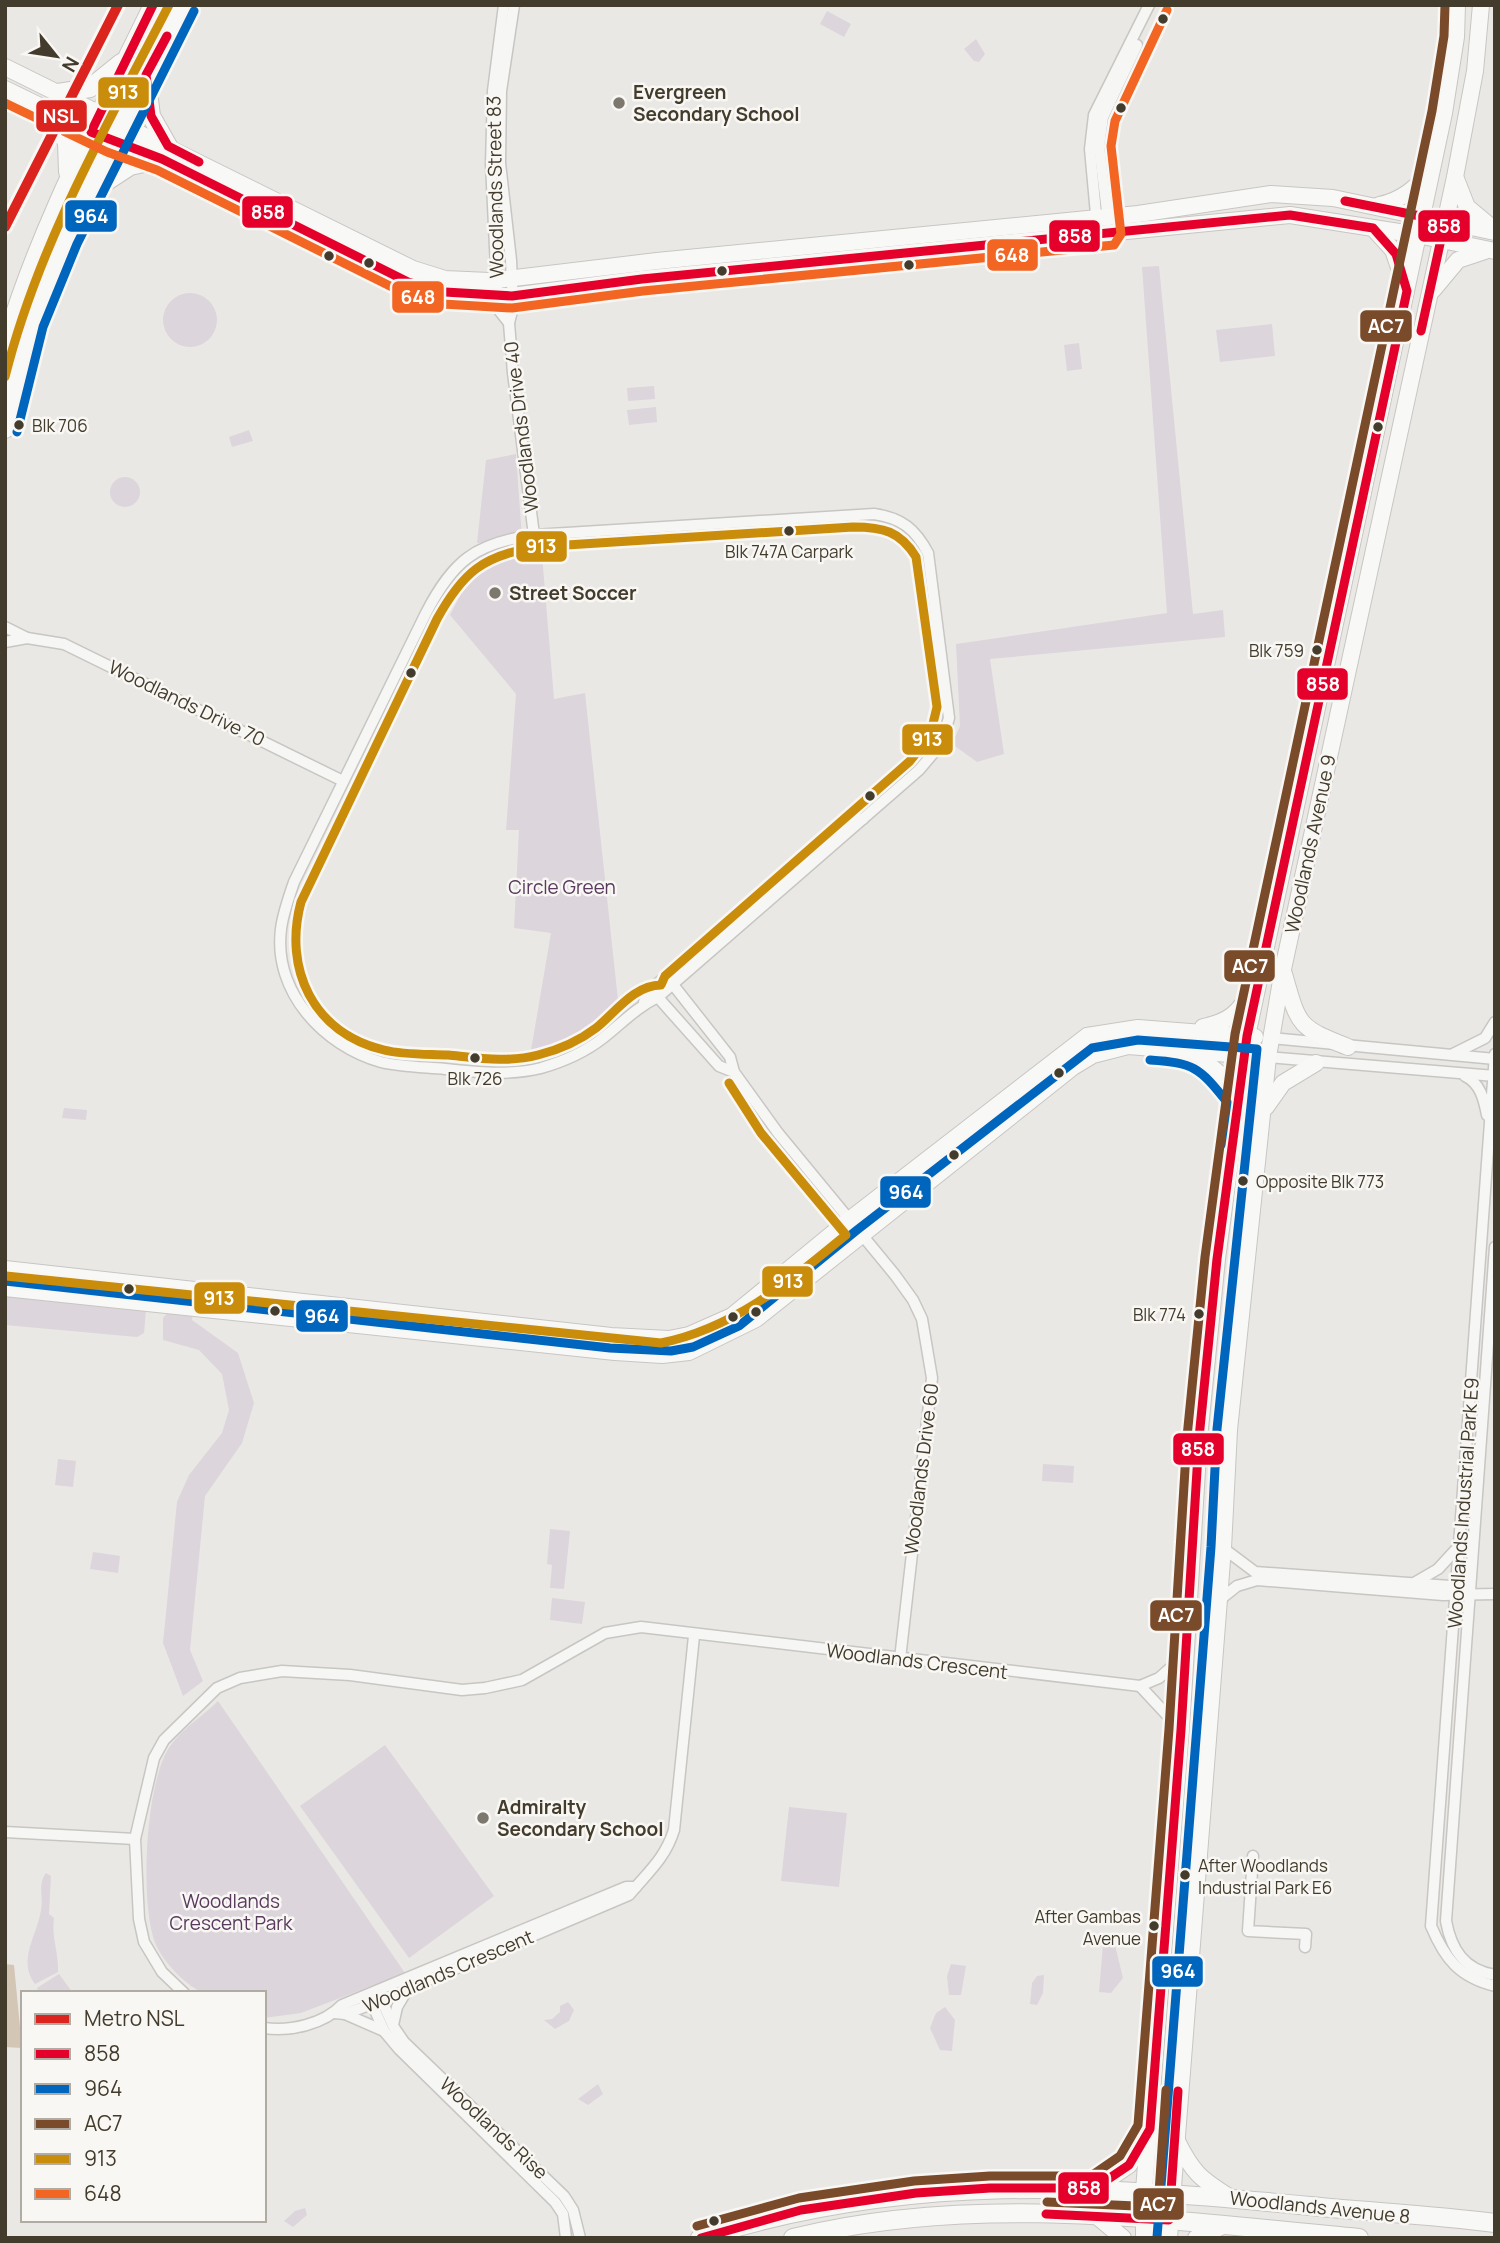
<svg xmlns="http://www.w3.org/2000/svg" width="1500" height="2243" font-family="Manrope,sans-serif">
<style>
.green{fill:#dcd5dc}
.water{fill:#d3c6b5}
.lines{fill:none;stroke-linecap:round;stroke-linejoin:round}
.street-casing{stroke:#c8c6c3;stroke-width:13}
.secondary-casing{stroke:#c8c6c3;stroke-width:18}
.primary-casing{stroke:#c7c5c2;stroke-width:20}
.street{stroke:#f6f6f5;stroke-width:10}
.secondary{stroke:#f8f8f7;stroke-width:16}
.primary{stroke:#f8f8f7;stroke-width:18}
.bus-1-casing{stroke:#f8f7f4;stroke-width:14}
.bus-2-casing{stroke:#f8f7f4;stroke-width:14}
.bus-3-casing{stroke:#f8f7f4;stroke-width:14}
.bus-4-casing{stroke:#f8f7f4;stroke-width:14}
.bus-5-casing{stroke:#f8f7f4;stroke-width:14}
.bus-1{stroke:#e4002b;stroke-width:9}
.bus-2{stroke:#0065bd;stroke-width:9}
.bus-3{stroke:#7a4b2a;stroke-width:9}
.bus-4{stroke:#ca8c0b;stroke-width:9}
.bus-5{stroke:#f26522;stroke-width:9}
.metro-1-casing{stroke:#f8f7f4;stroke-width:16}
.metro-1{stroke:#dc241f;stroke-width:10}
.bus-dot{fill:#433c2c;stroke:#f8f7f4;stroke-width:2.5}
.poi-dot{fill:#7d786d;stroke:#f8f7f4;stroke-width:2.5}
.labels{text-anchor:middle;stroke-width:5;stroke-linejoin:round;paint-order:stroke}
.bus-label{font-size:17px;fill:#433c2c;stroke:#f8f7f4;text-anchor:start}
.poi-label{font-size:19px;font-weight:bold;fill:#433c2c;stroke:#f8f7f4;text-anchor:start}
.street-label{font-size:19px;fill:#433c2c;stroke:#f8f7f4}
.park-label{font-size:19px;fill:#593a5e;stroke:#f8f7f4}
.line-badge{stroke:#f8f7f4;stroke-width:2.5}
.badge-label{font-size:19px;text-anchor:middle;font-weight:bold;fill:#fff}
</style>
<rect width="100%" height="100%" fill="#eae8e5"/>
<g class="green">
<polygon points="827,11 851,24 844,37 820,24"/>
<polygon points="976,39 985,54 979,62 974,61 964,49"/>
<polygon points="1159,266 1193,614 1223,610 1225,637 990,659 1004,754 977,762 952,744 960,726 956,644 1167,613 1142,267"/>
<circle cx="190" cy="320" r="27"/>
<polygon points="1272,324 1275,356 1220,362 1216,330"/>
<polygon points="1079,343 1082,369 1067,371 1064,345"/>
<polygon points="654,386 655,399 628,401 627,388"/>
<polygon points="656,407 657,422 629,425 627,410"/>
<polygon points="249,430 253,441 232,447 229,437"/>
<polygon points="516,454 522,539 477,543 486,460"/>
<circle cx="125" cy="492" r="15"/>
<polygon points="507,555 542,555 554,699 585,693 618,1000 568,1045 530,1056 551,933 514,928 519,830 506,830 516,694 450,615 469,578"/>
<polygon points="64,1108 87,1110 86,1120 62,1118"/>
<polygon points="5,1296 146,1310 144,1333 137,1337 5,1325"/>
<polygon points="171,1309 193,1311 192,1320 238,1353 254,1403 242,1443 205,1496 190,1650 203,1681 183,1696 163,1643 177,1502 189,1475 222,1433 229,1410 222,1374 199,1350 163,1340 163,1318"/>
<polygon points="58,1459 76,1461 73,1487 55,1485"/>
<polygon points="1043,1464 1074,1466 1073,1483 1042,1481"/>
<polygon points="550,1529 570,1531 564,1589 550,1588 552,1565 547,1564"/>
<polygon points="93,1552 120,1556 118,1573 90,1569"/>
<polygon points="552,1598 585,1602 582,1624 550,1620"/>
<path d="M218,1701L405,1973L301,2013L264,2018V1993C247,1993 222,1997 205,1993C187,1988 163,1961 156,1945C139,1905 145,1779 171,1745C183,1728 203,1716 218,1701Z"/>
<polygon points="385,1745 494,1896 409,1958 300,1806"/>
<polygon points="789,1807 847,1813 839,1887 781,1881"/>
<path d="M46,1873L51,1876L49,1914L54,1918C51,1937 59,1953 58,1972L35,1984C17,1960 37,1936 41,1910C44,1896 37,1885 46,1873Z"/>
<polygon points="1103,1944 1115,1945 1123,1978 1111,1993 1099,1992"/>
<polygon points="951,1964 966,1966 961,1995 949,1995 947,1976"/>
<polygon points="59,1974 73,1993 39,1993 37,1988"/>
<polygon points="1044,1975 1043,1993 1037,2005 1030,2004 1032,1983 1037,1976"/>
<polygon points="568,2002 574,2010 569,2021 555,2029 544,2020 552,2019 560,2012 560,2006"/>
<polygon points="945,2007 955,2020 952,2051 940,2050 930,2028 936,2013"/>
<polygon points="598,2084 603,2094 588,2105 578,2099"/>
<polygon points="305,2208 307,2215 293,2227 284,2221 295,2211"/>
</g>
<polygon class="water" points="5,1964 14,1965 22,2048 5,2047"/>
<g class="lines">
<g class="street-casing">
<g id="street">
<polyline points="504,5 493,91 491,164 498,309 509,323"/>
<polyline points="514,5 501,91 500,163 511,260 513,307 509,323 513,373 534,535"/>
<polyline points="1108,220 1099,146 1103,117 1137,45"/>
<polyline points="1097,225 1090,149 1094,115 1149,5"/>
<path d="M874,514C902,518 915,529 928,553L949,718L941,744L919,770L658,997C637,1007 622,1023 603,1038C585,1052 562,1062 541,1068C509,1076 477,1072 445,1069C424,1067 402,1067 381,1062C324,1046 273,992 281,929C283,913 289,897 294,882L426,613C453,561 475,543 534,535Z"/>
<polyline points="5,627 27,638"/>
<polyline points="5,642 27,638 64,644 343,781"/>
<polyline points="667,977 730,1057 734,1072 778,1133 895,1275 913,1300 922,1319 932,1378 900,1659"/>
<polyline points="655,994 719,1066 734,1072"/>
<polyline points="644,1002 651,989 852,820 863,819"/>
<polyline points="1271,1038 1495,1059"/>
<polyline points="1453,1054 1485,1038 1495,1022"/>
<path d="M1495,1054L1431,1926C1445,1959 1459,1977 1495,1986"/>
<polyline points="1268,1057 1495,1076"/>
<path d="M1465,1076C1480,1083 1484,1099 1487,1115"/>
<path d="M1495,1247L1446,1921C1451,1949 1464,1970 1495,1975"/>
<polyline points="1223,1548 1255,1572 1464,1587"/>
<polyline points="1414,1583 1438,1569 1461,1544"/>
<polyline points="1217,1602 1237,1586 1257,1580 1443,1595 1495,1594"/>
<polyline points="1140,1686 1181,1730"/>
<polyline points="5,1832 135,1839"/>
<polyline points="1253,1856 1248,1931 1306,1934 1305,1947"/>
<polyline points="184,1993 162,1972 144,1942 139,1919 135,1839 154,1758 164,1740 217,1688 240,1678 282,1671 350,1675 462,1690 485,1688 522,1680 605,1633 641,1627 1140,1686 1159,1678 1186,1654"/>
<polyline points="380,1996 393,2026 404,2042 564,2196 573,2210 580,2238"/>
<polyline points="370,1999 384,2031 399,2049 555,2202 563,2214 566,2238"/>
<path d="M334,2013L345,2014L372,2004L629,1895C647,1873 665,1859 674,1830L694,1636"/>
<polyline points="345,2014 384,2031"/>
<polyline points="393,2025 397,2007 407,1990"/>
<path d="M264,2028C290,2032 324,2024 342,2005L626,1887H636"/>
</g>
</g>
<g class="secondary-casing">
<g id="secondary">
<polyline points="5,67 413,269 445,279 489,281 657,261 1138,214 1271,194 1333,198 1495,232"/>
<polyline points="5,89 112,141 162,159 384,271 445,292 477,296 512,296 642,279 1290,215 1418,235 1495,251"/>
<polyline points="1456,179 1467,207 1491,227"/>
<path d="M1379,205C1400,201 1420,187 1430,168"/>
<polyline points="1373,228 1393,250 1406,288"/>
<polyline points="1433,290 1458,260 1485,251"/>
<path d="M1284,974C1299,1027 1298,1027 1348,1047"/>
<path d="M1203,1027C1228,1022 1240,1013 1251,990"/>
<polyline points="1192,1051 1221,1075 1240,1098"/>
<polyline points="1266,1107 1283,1083 1316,1063"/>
<polyline points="5,1269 611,1336 669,1339 689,1335 732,1316 849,1220 1087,1036 1138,1028 1255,1037"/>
<polyline points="5,1288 615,1352 662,1355 689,1352 756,1319 1073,1067 1093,1055 1128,1046 1255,1056"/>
<path d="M1176,2139C1192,2172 1200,2179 1231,2198"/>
<polyline points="1095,2188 1129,2165 1146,2137"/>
<polyline points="1098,2217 1123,2238"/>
<polyline points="1144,2238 1144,2190 1181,1730 1199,1438 1217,1259 1247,1036 1444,113 1456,37 1457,5"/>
<polyline points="1169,2238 1223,1548 1229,1430 1268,1057 1283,969 1455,177 1475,71 1481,5"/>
<polyline points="1196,2238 1223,2226"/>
</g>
</g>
<g class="primary-casing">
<g id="primary">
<polyline points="146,75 151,116 168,146"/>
<polyline points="58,93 90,88 121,63"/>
<polyline points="54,114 67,143 68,172"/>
<polyline points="90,192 130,166 162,159"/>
<path d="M5,345C40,226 99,117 153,5"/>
<polyline points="5,429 31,323 66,239 109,148 183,5"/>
<path d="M700,2238C909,2172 1095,2185 1310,2206C1371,2212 1433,2215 1495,2223"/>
<path d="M793,2238C978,2192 1172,2221 1359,2238"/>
</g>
</g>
<use href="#street" class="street"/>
<use href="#secondary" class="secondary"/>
<use href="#primary" class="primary"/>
<g class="bus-1-casing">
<g id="bus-1">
<polyline points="153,5 91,132 162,159 408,282 445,292 512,296 642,279 1290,215 1373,228 1396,254 1407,291 1247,1036 1217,1259 1199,1438 1181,1730 1150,2129 1129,2165 1095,2188 990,2188 916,2193 801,2210 701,2238"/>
<polyline points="167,36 146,75 151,116 168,146 199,162"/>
<polyline points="1345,201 1445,221 1421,331"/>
<polyline points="1046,2214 1169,2220 1178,2091"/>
</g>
</g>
<g class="bus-2-casing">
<g id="bus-2">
<polyline points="17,432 43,327 77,244 194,11"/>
<path d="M1150,1060C1194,1063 1199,1067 1227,1102L1221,1145"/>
<polyline points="5,1281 610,1348 671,1351 693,1347 739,1326 857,1230 1092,1048 1138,1040 1257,1049 1217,1429 1211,1547 1157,2237"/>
</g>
</g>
<g class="bus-3-casing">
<g id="bus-3">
<polyline points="1047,2202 1158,2207 1166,2090"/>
<polyline points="697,2226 799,2198 914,2181 990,2176 1091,2176 1120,2156 1138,2125 1169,1729 1187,1437 1205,1257 1235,1034 1432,111 1444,36 1445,5"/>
</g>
</g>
<g class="bus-4-casing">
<g id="bus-4">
<path d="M5,377C38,245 107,125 169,5"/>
<path d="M853,527C883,527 900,531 916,557L937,707L930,736L910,761L665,976L661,985C634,985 615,1013 596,1028C579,1041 558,1050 538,1055C508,1063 478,1058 448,1055C427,1054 404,1055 384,1050C313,1033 283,969 301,902L437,619C463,572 483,556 535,547Z"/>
<path d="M6,1276L661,1343C735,1328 790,1281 846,1235L761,1133L729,1083"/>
</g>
</g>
<g class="bus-5-casing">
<polyline id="bus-5" points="5,103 107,152 157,170 404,293 443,304 512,308 643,291 1114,245 1121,234 1111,146 1115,121 1167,10"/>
</g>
<use href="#bus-1" class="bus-1"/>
<use href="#bus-2" class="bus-2"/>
<use href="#bus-3" class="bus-3"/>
<use href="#bus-4" class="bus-4"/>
<use href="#bus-5" class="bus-5"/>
<g class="metro-1-casing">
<polyline id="metro-1" points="5,227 118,5"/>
</g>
<use href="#metro-1" class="metro-1"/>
</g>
<g class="bus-dot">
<circle cx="1163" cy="19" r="6"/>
<circle cx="1121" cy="108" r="6"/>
<circle cx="329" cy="256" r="6"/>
<circle cx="369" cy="263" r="6"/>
<circle cx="909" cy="265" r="6"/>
<circle cx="722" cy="271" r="6"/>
<circle cx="19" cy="425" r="6"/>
<circle cx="1378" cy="427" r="6"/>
<circle cx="789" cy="531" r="6"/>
<circle cx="1317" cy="650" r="6"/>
<circle cx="411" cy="673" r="6"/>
<circle cx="870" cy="796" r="6"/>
<circle cx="475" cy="1058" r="6"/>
<circle cx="1059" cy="1073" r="6"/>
<circle cx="954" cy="1155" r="6"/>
<circle cx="1243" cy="1181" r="6"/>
<circle cx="129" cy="1289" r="6"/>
<circle cx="275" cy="1311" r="6"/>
<circle cx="756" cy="1312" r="6"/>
<circle cx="1199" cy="1314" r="6"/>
<circle cx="733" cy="1317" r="6"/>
<circle cx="1185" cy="1875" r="6"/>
<circle cx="1154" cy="1926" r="6"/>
<circle cx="714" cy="2221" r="6"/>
</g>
<g class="poi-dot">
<circle cx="619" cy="103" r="7"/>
<circle cx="495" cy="593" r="7"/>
<circle cx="483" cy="1818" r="7"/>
</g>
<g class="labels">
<g class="bus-label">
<text x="32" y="432">Blk 706</text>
<text x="789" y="558" text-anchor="middle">Blk 747A Carpark</text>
<text x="1304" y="657" text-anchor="end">Blk 759</text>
<text x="475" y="1085" text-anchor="middle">Blk 726</text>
<text x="1256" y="1188">Opposite Blk 773</text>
<text x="1186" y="1321" text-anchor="end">Blk 774</text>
<text x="1198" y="1872">After Woodlands<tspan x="1198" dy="22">Industrial Park E6</tspan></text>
<text x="1141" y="1923" text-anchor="end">After Gambas<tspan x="1141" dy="22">Avenue</tspan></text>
</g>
<g class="poi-label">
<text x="633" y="99">Evergreen<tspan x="633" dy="22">Secondary School</tspan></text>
<text x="509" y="600">Street Soccer</text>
<text x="497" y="1814">Admiralty<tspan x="497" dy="22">Secondary School</tspan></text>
</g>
<g class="street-label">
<text transform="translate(495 187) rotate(-91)" y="7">Woodlands Street 83</text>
<text transform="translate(521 427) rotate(-97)" y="7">Woodlands Drive 40</text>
<text transform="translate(187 703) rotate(26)" y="7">Woodlands Drive 70</text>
<text transform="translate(1310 844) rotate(-78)" y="7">Woodlands Avenue 9</text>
<text transform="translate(921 1469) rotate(-83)" y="7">Woodlands Drive 60</text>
<text transform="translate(1463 1503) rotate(-86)" y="7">Woodlands Industrial Park E9</text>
<text transform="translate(917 1661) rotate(7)" y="7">Woodlands Crescent</text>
<text transform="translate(448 1971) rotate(-23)" y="7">Woodlands Crescent</text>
<text transform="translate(494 2128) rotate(43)" y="7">Woodlands Rise</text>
<text transform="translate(1320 2207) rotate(6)" y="7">Woodlands Avenue 8</text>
</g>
<g class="park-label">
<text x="562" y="894">Circle Green</text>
<text x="231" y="1908">Woodlands<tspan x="231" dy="22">Crescent Park</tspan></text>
</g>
</g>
<g class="line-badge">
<rect x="97" y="76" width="53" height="33" rx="7" fill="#ca8c0b"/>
<rect x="35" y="99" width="53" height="34" rx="7" fill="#dc241f"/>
<rect x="241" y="195" width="53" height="34" rx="7" fill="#e4002b"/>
<rect x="64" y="199" width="54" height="34" rx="7" fill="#0065bd"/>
<rect x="1417" y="209" width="54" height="34" rx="7" fill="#e4002b"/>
<rect x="1048" y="219" width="53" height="34" rx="7" fill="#e4002b"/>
<rect x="986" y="238" width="53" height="34" rx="7" fill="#f26522"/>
<rect x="391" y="280" width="54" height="34" rx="7" fill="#f26522"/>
<rect x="1359" y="309" width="54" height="34" rx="7" fill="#7a4b2a"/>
<rect x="515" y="530" width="53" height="33" rx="7" fill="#ca8c0b"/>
<rect x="1296" y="667" width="53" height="34" rx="7" fill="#e4002b"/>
<rect x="901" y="723" width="53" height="33" rx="7" fill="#ca8c0b"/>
<rect x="1223" y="949" width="53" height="34" rx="7" fill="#7a4b2a"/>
<rect x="879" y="1175" width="53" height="34" rx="7" fill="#0065bd"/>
<rect x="761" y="1265" width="53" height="33" rx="7" fill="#ca8c0b"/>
<rect x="193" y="1281" width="53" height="34" rx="7" fill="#ca8c0b"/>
<rect x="295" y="1299" width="54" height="34" rx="7" fill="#0065bd"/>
<rect x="1172" y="1432" width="53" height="34" rx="7" fill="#e4002b"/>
<rect x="1149" y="1599" width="54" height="33" rx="7" fill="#7a4b2a"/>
<rect x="1151" y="1955" width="53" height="33" rx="7" fill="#0065bd"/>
<rect x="1057" y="2171" width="53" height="34" rx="7" fill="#e4002b"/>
<rect x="1132" y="2187" width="53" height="34" rx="7" fill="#7a4b2a"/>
</g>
<g class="badge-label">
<text x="123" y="99">913</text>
<text x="61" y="123">NSL</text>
<text x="268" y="219">858</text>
<text x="91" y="223">964</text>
<text x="1444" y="233">858</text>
<text x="1075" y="243">858</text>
<text x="1012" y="262">648</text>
<text x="418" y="304">648</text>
<text x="1386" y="333">AC7</text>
<text x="541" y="553">913</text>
<text x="1323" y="691">858</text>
<text x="927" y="746">913</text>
<text x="1250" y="973">AC7</text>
<text x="906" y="1199">964</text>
<text x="788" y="1288">913</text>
<text x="219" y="1305">913</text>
<text x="322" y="1323">964</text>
<text x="1198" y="1456">858</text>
<text x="1176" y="1622">AC7</text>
<text x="1178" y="1978">964</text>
<text x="1084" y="2195">858</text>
<text x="1158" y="2211">AC7</text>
</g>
<rect width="1500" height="2243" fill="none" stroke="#433c2c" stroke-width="14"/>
<rect x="21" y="1991" width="245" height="231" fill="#f8f7f4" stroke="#b0aca4" stroke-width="2"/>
<rect x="35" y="2014" width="35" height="10" fill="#dc241f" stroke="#b0aca4" stroke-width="2"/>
<text x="84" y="2026" font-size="21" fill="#433c2c">Metro NSL</text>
<rect x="35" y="2049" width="35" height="10" fill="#e4002b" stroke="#b0aca4" stroke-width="2"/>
<text x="84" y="2061" font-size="21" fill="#433c2c">858</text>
<rect x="35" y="2084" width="35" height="10" fill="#0065bd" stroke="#b0aca4" stroke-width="2"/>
<text x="84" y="2096" font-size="21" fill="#433c2c">964</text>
<rect x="35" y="2119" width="35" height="10" fill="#7a4b2a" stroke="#b0aca4" stroke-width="2"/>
<text x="84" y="2131" font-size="21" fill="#433c2c">AC7</text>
<rect x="35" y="2154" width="35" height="10" fill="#ca8c0b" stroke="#b0aca4" stroke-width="2"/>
<text x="84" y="2166" font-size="21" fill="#433c2c">913</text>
<rect x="35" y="2189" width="35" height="10" fill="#f26522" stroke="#b0aca4" stroke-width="2"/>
<text x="84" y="2201" font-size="21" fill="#433c2c">648</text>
<g transform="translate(56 56) rotate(120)" stroke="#f8f7f4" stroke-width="5" paint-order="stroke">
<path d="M0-5L12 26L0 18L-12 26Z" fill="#433c2c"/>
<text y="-10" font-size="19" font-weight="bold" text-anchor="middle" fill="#433c2c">N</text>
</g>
</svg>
